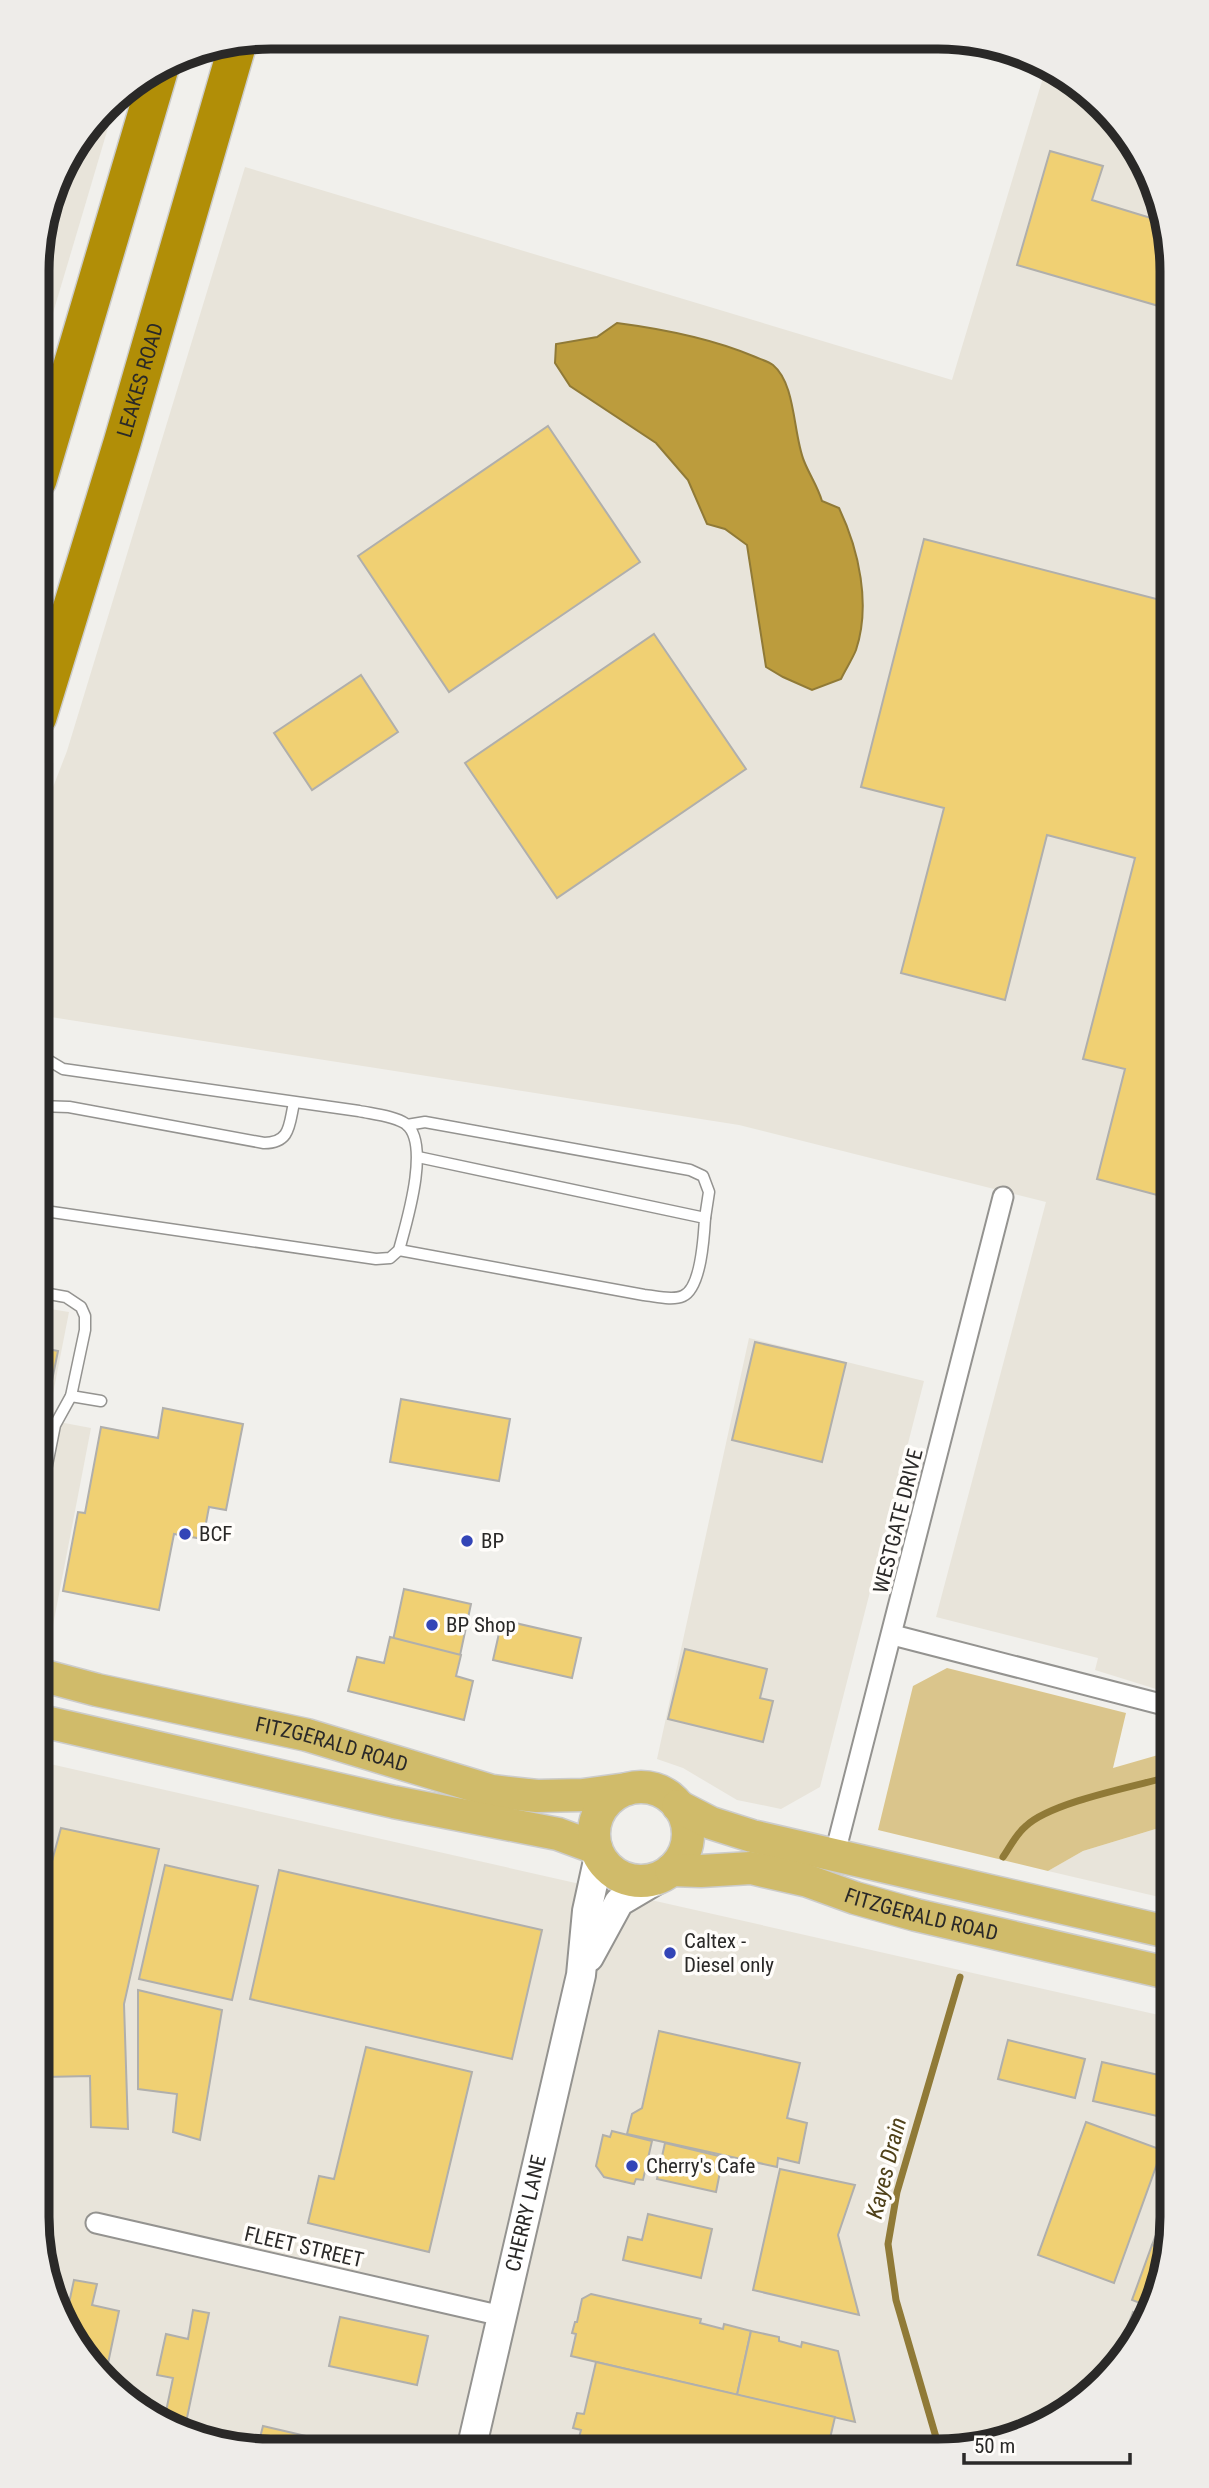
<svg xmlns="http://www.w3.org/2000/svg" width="1209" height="2488" font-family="'Roboto Condensed',sans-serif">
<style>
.built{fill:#e8e4da}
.green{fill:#dac58c}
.water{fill:#bc9c3d;stroke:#907a37;stroke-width:2}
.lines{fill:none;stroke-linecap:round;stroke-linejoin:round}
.stream{stroke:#907a37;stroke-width:7}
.building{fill:#f0d073;stroke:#b0afac;stroke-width:2}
.lane-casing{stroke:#949390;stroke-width:13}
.street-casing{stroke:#949390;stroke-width:23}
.secondary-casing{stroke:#949390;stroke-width:32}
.primary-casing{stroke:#cccccb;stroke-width:35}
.highway-casing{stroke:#cccccb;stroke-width:40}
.lane{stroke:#fff;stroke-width:10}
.street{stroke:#fff;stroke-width:19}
.secondary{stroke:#fff;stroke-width:28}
.primary{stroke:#d0bb6a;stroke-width:32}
.highway{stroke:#b18e07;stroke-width:37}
.poi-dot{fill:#3345b7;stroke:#fffdfa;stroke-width:2.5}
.labels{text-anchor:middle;stroke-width:7;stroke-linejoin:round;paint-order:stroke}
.street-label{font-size:21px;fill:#2a2928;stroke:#fffdfa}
.poi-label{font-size:21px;fill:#2a2928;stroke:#fffdfa;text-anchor:start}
.water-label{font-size:23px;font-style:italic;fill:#4f4119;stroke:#fffdfa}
.rim{fill:none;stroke:#2a2928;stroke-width:9}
</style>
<rect width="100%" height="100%" fill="#f1f0ec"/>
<g class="built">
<polygon points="1045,71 1092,95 1160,196 1172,271 1172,1694 1095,1670 1098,1658 936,1617 1046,1202 739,1125 38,1015 38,826 67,751 245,167 952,380"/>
<polygon points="118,94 81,219 39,360 39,241 61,167"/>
<polygon points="38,1307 69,1312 50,1409 43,1419 91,1428 50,1641 37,1638"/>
<polygon points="749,1338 924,1381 820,1787 781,1809 737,1800 683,1768 657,1759"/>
<polygon points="37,1761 1172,2018 1172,2233 1155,2306 1124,2360 1068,2412 1013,2439 938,2451 240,2449 168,2427 117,2393 49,2292 37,2217"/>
<polygon points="1172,1824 1172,1900 1048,1871 1083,1851"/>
</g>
<polygon class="green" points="947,1668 1126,1713 1113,1768 1172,1751 1172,1824 1083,1851 1048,1871 878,1830 913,1686"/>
<path class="water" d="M617,323C663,329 710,338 753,356C759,359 768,361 773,365C796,384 793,434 804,461C810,476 817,485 822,501L839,508C859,550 871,605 856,650C852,660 845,670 841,679L812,690L783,677L766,667L747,545L725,529L707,524L688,480L656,443L570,386L555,363L556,344L597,337Z"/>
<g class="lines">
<g class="stream">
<path d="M1003,1857C1010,1847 1016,1834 1026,1826C1051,1802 1136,1786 1172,1776"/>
<polyline points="940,2451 896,2300 888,2244 897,2192 960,1977"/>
</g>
</g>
<g class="building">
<polygon points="1050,151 1103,166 1092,200 1164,222 1172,271 1172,322 1158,318 1162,307 1017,265"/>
<polygon points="548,426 640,562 449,692 358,556"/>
<polygon points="924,539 1172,603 1172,1199 1097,1179 1125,1069 1083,1059 1135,858 1047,835 1005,1000 901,973 944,808 861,787"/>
<polygon points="654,634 746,769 557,898 465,763"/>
<polygon points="361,675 398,732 312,790 274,733"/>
<polygon points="755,1342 846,1363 822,1462 732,1440"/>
<polygon points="38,1347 58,1351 47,1405 38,1403"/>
<polygon points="401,1399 510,1419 499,1481 390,1462"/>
<polygon points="163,1408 243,1424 226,1510 209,1507 203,1539 174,1534 159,1610 63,1591 78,1512 85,1513 101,1427 158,1438"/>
<polygon points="404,1589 471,1604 459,1660 392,1645"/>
<polygon points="502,1620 581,1638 572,1678 493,1660"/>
<polygon points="390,1637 461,1655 456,1676 473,1681 464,1720 348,1691 357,1657 384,1663"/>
<polygon points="685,1649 767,1669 760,1698 773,1701 763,1742 668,1719"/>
<polygon points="61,1828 159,1849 124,2004 128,2129 91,2127 90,2076 45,2077 37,2040 37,1916"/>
<polygon points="37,1853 53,1857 39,1906 37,1905"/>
<polygon points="165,1865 258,1886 232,2000 139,1979"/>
<polygon points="279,1870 542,1930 512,2059 250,1999"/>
<polygon points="138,1990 222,2010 200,2140 173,2132 177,2094 138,2089"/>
<polygon points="659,2031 800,2063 787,2118 807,2123 799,2163 778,2158 777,2167 627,2134 632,2114 642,2108"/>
<polygon points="1008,2040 1085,2059 1075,2098 998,2079"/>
<polygon points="366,2047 472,2072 429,2252 308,2223 319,2176 334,2179"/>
<polygon points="1102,2062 1172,2078 1170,2119 1093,2101"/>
<polygon points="1086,2122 1162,2150 1114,2283 1038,2255"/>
<polygon points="612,2131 652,2141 643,2180 636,2179 634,2184 604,2177 596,2166 603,2135 610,2137"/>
<polygon points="665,2143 723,2157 716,2192 657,2179"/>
<polygon points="780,2169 855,2185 838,2235 859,2315 753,2290"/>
<polygon points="1172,2194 1172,2233 1168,2250 1152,2245"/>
<polygon points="648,2214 712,2229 701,2278 623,2260 628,2237 642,2240"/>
<polygon points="1152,2245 1168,2250 1153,2308 1132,2300"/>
<polygon points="74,2280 97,2284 92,2305 119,2311 107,2368 99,2366 66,2317"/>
<polygon points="591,2294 701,2319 700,2323 723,2329 724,2324 751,2331 737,2395 571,2356 576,2334 572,2333 575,2322 577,2322 582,2299"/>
<polygon points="193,2310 209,2313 184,2432 168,2427 156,2420 164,2421 173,2378 157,2375 166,2334 188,2339"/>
<polygon points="1133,2312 1148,2317 1128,2353 1119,2350"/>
<polygon points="340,2317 428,2336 417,2385 329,2366"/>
<polygon points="751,2331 779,2337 779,2341 801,2347 802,2342 838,2351 855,2422 737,2395"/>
<polygon points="596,2362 835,2417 827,2451 602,2450 577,2445 581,2430 573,2428 577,2413 584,2414"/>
<polygon points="263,2426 366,2450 257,2449"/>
</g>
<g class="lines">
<g class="lane-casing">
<g id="lane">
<path d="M38,1106L69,1107L264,1143C291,1143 289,1124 294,1103"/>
<polyline points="407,1125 425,1122 690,1170 703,1176 709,1192 705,1218"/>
<path d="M38,1210L376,1259L390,1258L399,1250C406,1224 431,1144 406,1124C395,1116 373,1114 359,1111L63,1069L38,1054"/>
<path d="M399,1250L644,1295C655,1296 672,1301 683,1296C701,1288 704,1236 705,1218L418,1157"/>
<polyline points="71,1396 101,1401"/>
<polyline points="37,1515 55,1425 71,1396 85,1330 85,1316 81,1307 66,1297 38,1292"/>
</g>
</g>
<g class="street-casing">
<g id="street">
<polyline points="893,1635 1172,1707"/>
<polyline points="834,1857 1003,1197"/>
<polyline points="96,2223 502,2316"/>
</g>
</g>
<g class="secondary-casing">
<g id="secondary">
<polyline points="589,1957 619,1902 663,1876"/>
<path id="s1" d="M471,2450L581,1975L587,1911L599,1856"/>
</g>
</g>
<g class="primary-casing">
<g id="primary">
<path id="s2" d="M37,1674L97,1690L307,1735L492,1791L537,1796L583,1795L627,1789"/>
<polyline points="37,1720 394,1802 558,1834 596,1848"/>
<circle cx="641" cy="1834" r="47"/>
<polyline points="678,1806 711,1823 752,1836 1172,1933"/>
<path id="s3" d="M671,1870L701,1871L751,1868L808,1881L855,1898L916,1915L1172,1974"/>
</g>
</g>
<g class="highway-casing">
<g id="highway">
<polyline points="38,480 160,68"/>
<path id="s4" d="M38,717L122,443L238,43"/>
</g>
</g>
<use href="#lane" class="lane"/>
<use href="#street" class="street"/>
<use href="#secondary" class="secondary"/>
<use href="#primary" class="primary"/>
<use href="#highway" class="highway"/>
</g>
<g class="poi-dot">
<circle cx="185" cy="1534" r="7"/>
<circle cx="467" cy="1541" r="7"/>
<circle cx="432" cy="1625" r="7"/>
<circle cx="670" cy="1953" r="7"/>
<circle cx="632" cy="2166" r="7"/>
</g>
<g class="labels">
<g class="street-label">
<text dy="7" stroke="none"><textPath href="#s4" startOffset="352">LEAKES ROAD</textPath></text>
<text transform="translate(898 1521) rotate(-76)" y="7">WESTGATE DRIVE</text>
<text dy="7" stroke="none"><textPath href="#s2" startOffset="303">FITZGERALD ROAD</textPath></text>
<text dy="7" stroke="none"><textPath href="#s3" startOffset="257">FITZGERALD ROAD</textPath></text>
<text dy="7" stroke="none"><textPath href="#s1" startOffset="243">CHERRY LANE</textPath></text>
<text transform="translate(304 2247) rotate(13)" y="7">FLEET STREET</text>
</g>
<g class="poi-label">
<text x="199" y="1541">BCF</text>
<text x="481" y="1548">BP</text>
<text x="446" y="1632">BP Shop</text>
<text x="684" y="1948">Caltex -<tspan x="684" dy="24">Diesel only</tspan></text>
<text x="646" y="2173">Cherry's Cafe</text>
</g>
<g class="water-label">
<text transform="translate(886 2168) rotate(-76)" y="8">Kayes Drain</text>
</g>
</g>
<path d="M0 0H1209V2488H0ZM271 49H938A222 222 0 0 1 1160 271V2217A222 222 0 0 1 938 2439H271A222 222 0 0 1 49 2217V271A222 222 0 0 1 271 49Z" fill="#eeece9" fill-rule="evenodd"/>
<path class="rim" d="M271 49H938A222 222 0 0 1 1160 271V2217A222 222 0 0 1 938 2439H271A222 222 0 0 1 49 2217V271A222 222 0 0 1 271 49Z"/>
<path d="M964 2453v10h166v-10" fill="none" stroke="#2a2928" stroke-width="3.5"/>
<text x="974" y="2453" font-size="21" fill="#2a2928" stroke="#fffdfa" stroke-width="5" paint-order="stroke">50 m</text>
</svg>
